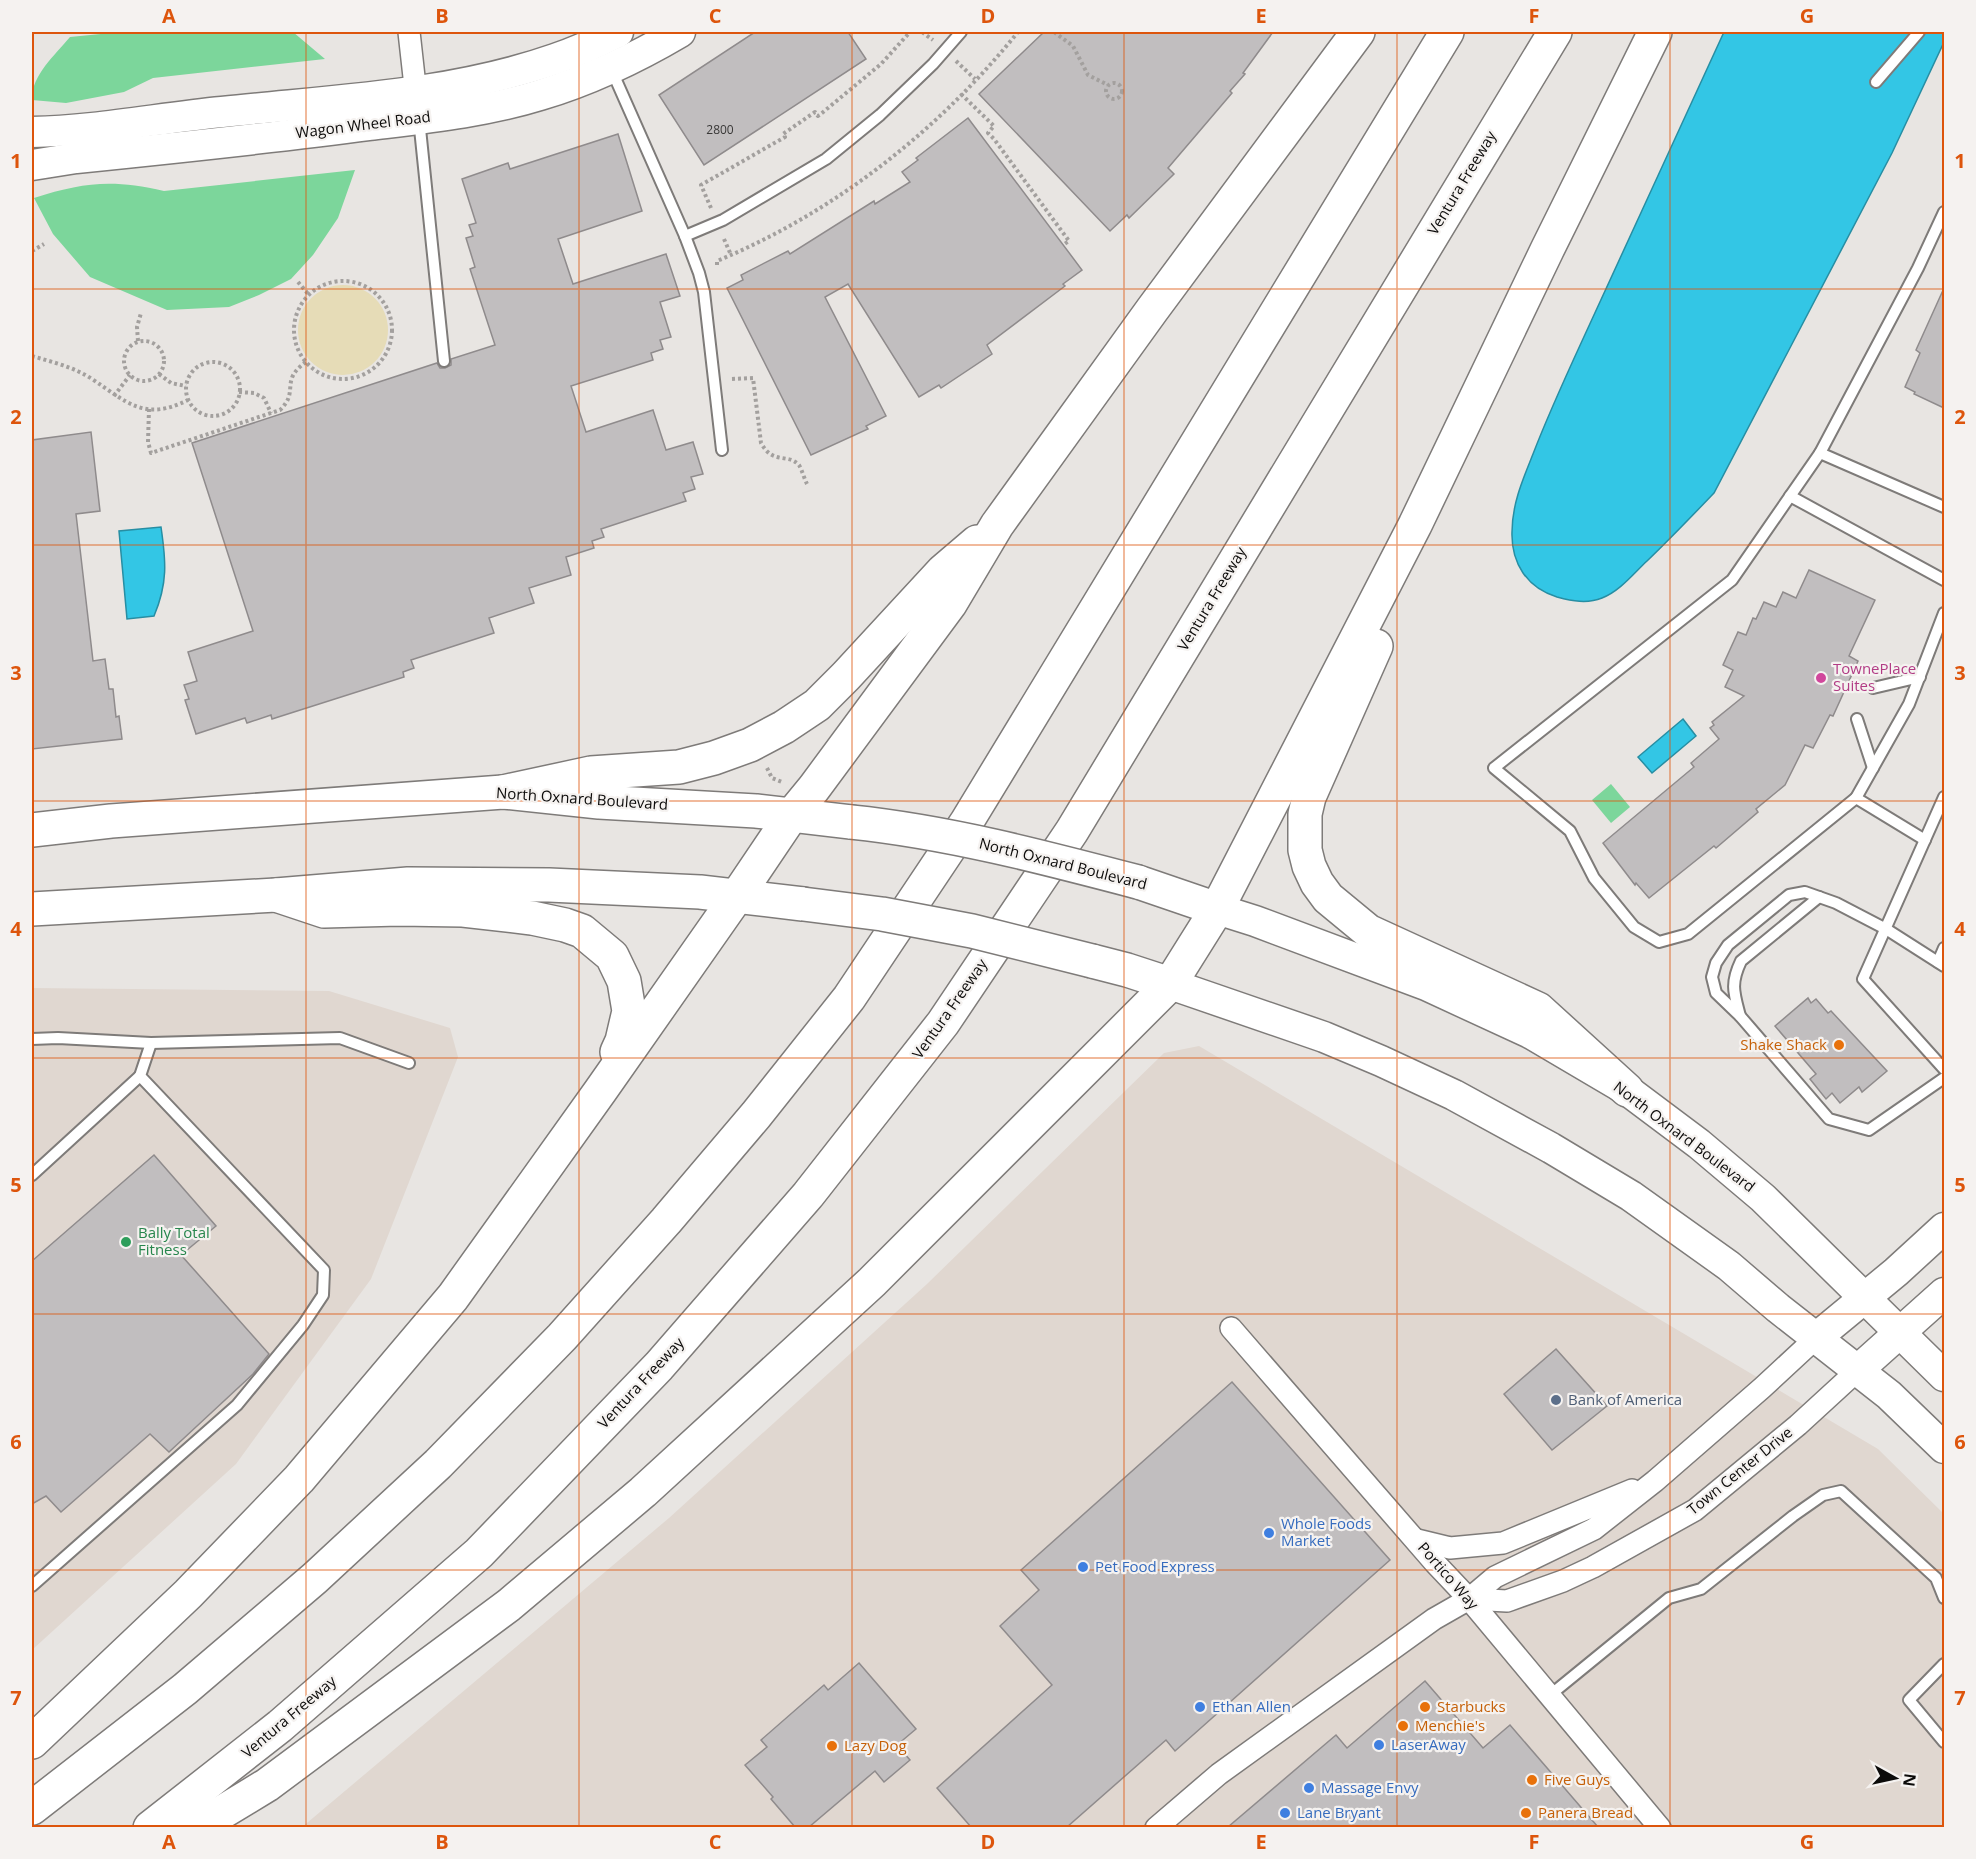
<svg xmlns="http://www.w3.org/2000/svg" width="1976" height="1859" font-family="'Open Sans',sans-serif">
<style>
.built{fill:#e0d7d0}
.green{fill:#7cd69b}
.sand{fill:#e6dcb7}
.water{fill:#33c6e5;stroke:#278ea3;stroke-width:1.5}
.building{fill:#c1bebf;stroke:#8f8b8c;stroke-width:1.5}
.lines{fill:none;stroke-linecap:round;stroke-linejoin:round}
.lane-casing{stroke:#7e7b79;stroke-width:14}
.street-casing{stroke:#7e7b79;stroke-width:24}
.secondary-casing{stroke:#7e7b79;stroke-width:33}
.primary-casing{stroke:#7e7b79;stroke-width:36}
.highway-casing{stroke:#7e7b79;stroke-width:36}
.path{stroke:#a3a09e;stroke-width:4;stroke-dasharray:3 3;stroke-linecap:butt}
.lane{stroke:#fff;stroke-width:10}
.street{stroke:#fff;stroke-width:21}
.secondary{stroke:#fff;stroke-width:30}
.primary{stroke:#fff;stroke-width:33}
.highway{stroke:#fff;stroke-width:33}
.primary-bridge-casing{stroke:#7e7b79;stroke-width:36;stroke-linecap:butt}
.primary-bridge{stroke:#fff;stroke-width:33}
.grid{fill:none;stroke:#dd550c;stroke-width:1.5;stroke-opacity:0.55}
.hotel-dot{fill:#d1479c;stroke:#f5f2f0;stroke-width:2}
.food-dot{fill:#e8710a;stroke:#f5f2f0;stroke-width:2}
.leisure-dot{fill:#2e9e5b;stroke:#f5f2f0;stroke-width:2}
.service-dot{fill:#5c6f8a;stroke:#f5f2f0;stroke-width:2}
.shop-dot{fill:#3f7fe0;stroke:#f5f2f0;stroke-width:2}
.labels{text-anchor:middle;stroke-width:4.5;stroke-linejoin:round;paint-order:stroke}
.number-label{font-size:12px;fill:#393837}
.street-label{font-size:15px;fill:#0c0b0a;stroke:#f5f2f0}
.hotel-label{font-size:15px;fill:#b23c85;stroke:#f5f2f0;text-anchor:start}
.food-label{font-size:15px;fill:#c56008;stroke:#f5f2f0;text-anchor:start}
.leisure-label{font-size:15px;fill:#27864d;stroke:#f5f2f0;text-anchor:start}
.service-label{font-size:15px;fill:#4e5e75;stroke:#f5f2f0;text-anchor:start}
.shop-label{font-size:15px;fill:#366cbe;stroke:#f5f2f0;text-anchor:start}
.neatline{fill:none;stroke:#dd550c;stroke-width:2}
.grid-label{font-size:20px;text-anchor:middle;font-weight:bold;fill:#dd550c}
</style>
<rect width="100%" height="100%" fill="#e8e5e2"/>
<g class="built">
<polygon points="32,988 329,991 450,1028 458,1057 371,1279 236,1464 32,1650"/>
<polygon points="1199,1046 1878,1449 1944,1514 1944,1827 301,1828 669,1518 927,1284 1164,1053"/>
</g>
<g class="green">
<path d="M121,32H293L325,59L153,78L124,92L66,103L32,100C31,76 55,55 70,37Z"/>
<path d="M355,170L338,218L313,255L291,279L259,295L229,307L167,310L90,277L53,234L34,198C83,182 113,179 164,191Z"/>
<polygon points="1611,784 1630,807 1611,823 1592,800"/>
</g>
<circle class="sand" cx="343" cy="330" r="45"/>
<g class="water">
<path d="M1724,32H1944V42L1892,153L1714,493C1692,516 1670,539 1647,561C1633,574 1620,591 1602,598C1587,604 1572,601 1557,597C1527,588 1511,563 1512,532C1512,504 1523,479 1533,454C1548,415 1565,378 1582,341C1629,238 1677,135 1724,32Z"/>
<path d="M161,527C166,561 168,583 154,616L127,619L119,531Z"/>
<polygon points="1683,719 1696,736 1652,773 1638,757"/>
</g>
<g class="building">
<polygon points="755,32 848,32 866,59 704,165 659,95"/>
<polygon points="1044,32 1273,32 1243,73 1245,74 1230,91 1232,93 1168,168 1174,174 1129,218 1127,215 1110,231 979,94"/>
<polygon points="968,118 1082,270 1063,284 1065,286 987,345 992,354 941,388 939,385 919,397 848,284 825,297 886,416 866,426 868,429 811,455 727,288 743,280 741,275 788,251 790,254 874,201 875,204 910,182 902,172 918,160 916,158"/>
<polygon points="618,134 642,211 558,239 573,284 666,254 680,296 660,302 671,337 660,340 663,349 651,353 653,360 571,386 586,432 653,410 666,450 693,442 703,474 691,477 695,489 683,493 686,501 601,529 604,537 592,541 594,548 566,557 571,575 529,588 534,603 489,618 494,633 411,660 414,668 403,672 404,677 272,719 271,715 247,723 245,718 196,734 185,700 189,699 184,685 197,681 188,652 253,631 192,443 437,363 440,368 445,368 451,365 451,359 495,345 470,269 475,267 466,238 473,236 469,225 476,223 462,179 508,163 510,169"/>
<polygon points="1944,288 1944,408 1914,394 1915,392 1905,387 1920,353 1916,350"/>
<polygon points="91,432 100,511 76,514 93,661 105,659 109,689 113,689 116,717 119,716 122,739 32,749 32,440"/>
<polygon points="1809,570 1875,600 1849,656 1858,661 1833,716 1830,715 1813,748 1805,745 1785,785 1756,809 1758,812 1716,848 1714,846 1649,898 1636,883 1635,885 1603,843 1694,767 1691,763 1719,739 1710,728 1714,725 1712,722 1744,696 1725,687 1733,670 1723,665 1738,632 1746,635 1753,618 1756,619 1764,602 1776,607 1783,592 1796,598"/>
<polygon points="1808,998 1811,1003 1816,999 1828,1013 1831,1011 1887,1071 1862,1092 1859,1087 1840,1103 1832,1093 1826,1099 1810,1079 1816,1074 1775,1026"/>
<polygon points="154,1155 216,1226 181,1255 269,1354 253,1374 169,1452 150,1434 61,1512 46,1496 32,1504 32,1261"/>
<polygon points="1556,1349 1607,1406 1552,1450 1504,1394"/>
<polygon points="1232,1382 1390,1560 1175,1751 1166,1740 1067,1827 971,1827 937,1788 1052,1685 1000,1626 1039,1590 1021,1570"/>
<polygon points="859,1663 916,1729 897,1745 910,1760 884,1782 875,1771 809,1827 795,1827 771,1799 773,1797 745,1765 767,1747 761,1740 824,1685 828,1690"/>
<polygon points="1425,1681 1483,1748 1510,1725 1598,1827 1228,1827 1336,1735 1347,1748"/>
</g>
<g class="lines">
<g class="lane-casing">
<g id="lane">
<polyline points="612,71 685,236 699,273 704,292 722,450"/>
<polyline points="1876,82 1919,32"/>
<polyline points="419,119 444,361"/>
<polyline points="685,236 723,220 826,159 880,115 933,64 961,32"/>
<polyline points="1820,453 1918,268 1944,212"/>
<polyline points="1790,496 1944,580"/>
<polyline points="1873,688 1920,677"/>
<polyline points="1857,719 1873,768"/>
<polyline points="1944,797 1863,979 1944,1069"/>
<polyline points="1856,798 1909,704 1944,613"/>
<polyline points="1925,840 1856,798 1688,934 1659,942 1634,927 1594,878 1570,831 1494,768 1732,580 1820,453 1944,507"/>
<polyline points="1938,962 1944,948"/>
<polyline points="1944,966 1886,929 1836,903 1805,892 1789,895 1728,945 1716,963 1712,977 1716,993 1740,1016 1829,1119 1869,1130 1944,1078"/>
<path d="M1740,1016C1734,993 1730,984 1741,961L1819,897"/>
<polyline points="32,1039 58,1038 151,1043 340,1038 409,1063"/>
<polyline points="32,1175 140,1076"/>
<polyline points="32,1586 237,1405 303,1325 323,1295 324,1270 140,1076 151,1043"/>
<polyline points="1944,1664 1909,1700 1944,1742"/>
<polyline points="1549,1696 1669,1598 1701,1589 1793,1516 1823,1495 1841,1491 1936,1578 1944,1598"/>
</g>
</g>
<g class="street-casing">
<g id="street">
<polyline points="409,32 417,104"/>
<polyline points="1231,1328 1435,1563 1469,1599 1660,1828"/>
<polyline points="1417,1540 1450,1548 1503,1543 1632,1490"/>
<polyline points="1469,1599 1507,1601 1563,1581 1593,1567 1695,1510 1798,1425 1858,1370"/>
<polyline points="1156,1828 1219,1774 1434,1619 1469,1599 1495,1577 1594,1529 1655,1481 1762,1388 1816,1338"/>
</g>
</g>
<g class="secondary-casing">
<g id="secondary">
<path d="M32,132C95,131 159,118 222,112C333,100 449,96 555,59C576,52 598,42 618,32"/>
<path d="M32,165L76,158C174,148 272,138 370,125C427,118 485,112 540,95C590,80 636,58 680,32"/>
<polyline points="1217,909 1255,921 1426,985 1530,1033 1627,1090 1699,1144 1763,1198 1944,1376"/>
<polyline points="1170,984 1324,1037 1381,1061 1454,1095 1551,1148 1631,1196 1729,1266 1778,1308 1889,1395 1944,1448"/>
<polyline points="1816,1338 1896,1272 1944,1228"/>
<polyline points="1858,1370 1944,1293"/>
</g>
</g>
<g class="primary-casing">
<g id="primary">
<polyline points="32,830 111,821 503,792 599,802 756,811 851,822"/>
<polyline points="1138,882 1217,909"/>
<polyline points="32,909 276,895 408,884 549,885 700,892 803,904"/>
<polyline points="1092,961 1127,970 1170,984"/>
</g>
</g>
<g class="highway-casing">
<g id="highway">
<polyline points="1376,646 1309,797 1305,814 1305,850 1309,866 1317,883 1328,898 1368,931 1538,1009 1627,1090"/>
<polyline points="503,792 591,773 679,767 714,758 750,745 784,727 817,705 846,676 943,571 977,542"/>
<polyline points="276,895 324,911 399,909 463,910 532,918 565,925 582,931 612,956 624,981 629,1011 622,1041 617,1052"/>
<polyline points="32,1742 188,1594 299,1479 453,1297 601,1090 737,896 791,816 814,788 950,604 997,525 1152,310 1358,32"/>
<polyline points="32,1808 185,1689 315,1578 438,1464 562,1337 666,1221 756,1115 849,998 966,823 1447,32"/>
<polyline points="150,1828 280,1726 479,1553 659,1366 808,1195 943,1023 1072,831 1555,32"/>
<polyline points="196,1828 267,1785 509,1605 643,1492 872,1282 1170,984 1217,909 1415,525 1547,250 1655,32"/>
</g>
</g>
<g class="path">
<polyline points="922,32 933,40"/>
<polyline points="1054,32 1073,46 1088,75 1108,85"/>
<polyline points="956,61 975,79"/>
<circle cx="1114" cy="91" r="8"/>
<polyline points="961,94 994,126 988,133 994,139 1069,241 1063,245"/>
<polyline points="711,208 701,185 785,137 783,134 815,112 818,116 822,113 881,64 910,32"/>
<polyline points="724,239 731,255"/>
<polyline points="32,251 44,244"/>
<path d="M717,265V261C835,212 938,131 1018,32"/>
<circle cx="343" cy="330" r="49"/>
<polyline points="298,282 309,295"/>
<circle cx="144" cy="361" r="20"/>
<polyline points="138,341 137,327 141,313"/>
<path d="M32,356C52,362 74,367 92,379C127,402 144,422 188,400"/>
<circle cx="213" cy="389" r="27"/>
<polyline points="159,374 171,383 186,386"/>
<path d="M732,379L753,378L761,443C773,465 788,453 799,465C802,470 804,478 807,484"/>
<polyline points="239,392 254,393 264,398 271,413"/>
<polyline points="114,396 130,375"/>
<path d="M149,409L148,442L151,453L280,410C300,391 279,381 306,362"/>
<polyline points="767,768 772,778 782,782"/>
</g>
<use href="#lane" class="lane"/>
<use href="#street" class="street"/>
<use href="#secondary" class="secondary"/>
<use href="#primary" class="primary"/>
<use href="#highway" class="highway"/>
<g class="primary-bridge-casing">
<g id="primary-bridge">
<path d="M851,822C948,832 1043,857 1138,882"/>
<polyline points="803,904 882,914 972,931 1092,961"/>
</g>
</g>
<use href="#primary-bridge" class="primary-bridge"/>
</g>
<path class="grid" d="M306,32V1828M579,32V1828M852,32V1828M1124,32V1828M1397,32V1828M1670,32V1828M32,289H1944M32,545H1944M32,801H1944M32,1058H1944M32,1314H1944M32,1570H1944"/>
<circle class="hotel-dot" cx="1821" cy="678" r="6"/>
<g class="food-dot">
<circle cx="1839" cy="1045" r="6"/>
<circle cx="1425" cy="1707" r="6"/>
<circle cx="1403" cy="1726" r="6"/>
<circle cx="832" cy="1746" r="6"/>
<circle cx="1532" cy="1780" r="6"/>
<circle cx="1526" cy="1813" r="6"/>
</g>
<circle class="leisure-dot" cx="126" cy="1242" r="6"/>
<circle class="service-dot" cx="1556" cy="1400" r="6"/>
<g class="shop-dot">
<circle cx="1269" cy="1533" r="6"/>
<circle cx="1083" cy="1567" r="6"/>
<circle cx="1200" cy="1707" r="6"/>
<circle cx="1379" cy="1745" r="6"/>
<circle cx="1309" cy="1788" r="6"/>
<circle cx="1285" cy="1813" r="6"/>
</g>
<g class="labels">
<g class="number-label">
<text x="720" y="134">2800</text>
</g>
<g class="street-label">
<text transform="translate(363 125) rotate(-7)" y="5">Wagon Wheel Road</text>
<text transform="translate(1462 183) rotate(-59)" y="5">Ventura Freeway</text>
<text transform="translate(1212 599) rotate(-59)" y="5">Ventura Freeway</text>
<text transform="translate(582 799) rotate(4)" y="5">North Oxnard Boulevard</text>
<text transform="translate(1063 864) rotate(14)" y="5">North Oxnard Boulevard</text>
<text transform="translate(950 1009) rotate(-55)" y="5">Ventura Freeway</text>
<text transform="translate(1684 1137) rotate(37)" y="5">North Oxnard Boulevard</text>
<text transform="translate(641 1383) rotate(-47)" y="5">Ventura Freeway</text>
<text transform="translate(1740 1471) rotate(-39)" y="5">Town Center Drive</text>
<text transform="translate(1448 1576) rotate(49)" y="5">Portico Way</text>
<text transform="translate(289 1717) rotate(-40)" y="5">Ventura Freeway</text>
</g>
<g class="hotel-label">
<text x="1833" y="674">TownePlace<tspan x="1833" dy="17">Suites</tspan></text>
</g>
<g class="food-label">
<text x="1827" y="1050" text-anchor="end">Shake Shack</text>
<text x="1437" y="1712">Starbucks</text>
<text x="1415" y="1731">Menchie's</text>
<text x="844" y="1751">Lazy Dog</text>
<text x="1544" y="1785">Five Guys</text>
<text x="1538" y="1818">Panera Bread</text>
</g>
<g class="leisure-label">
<text x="138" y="1238">Bally Total<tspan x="138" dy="17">Fitness</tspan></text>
</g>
<g class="service-label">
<text x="1568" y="1405">Bank of America</text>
</g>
<g class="shop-label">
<text x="1281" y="1529">Whole Foods<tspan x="1281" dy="17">Market</tspan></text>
<text x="1095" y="1572">Pet Food Express</text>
<text x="1212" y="1712">Ethan Allen</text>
<text x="1391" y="1750">LaserAway</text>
<text x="1321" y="1793">Massage Envy</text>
<text x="1297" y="1818">Lane Bryant</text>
</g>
</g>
<rect width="1976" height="1859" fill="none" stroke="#f5f2f0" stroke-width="66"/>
<g transform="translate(1895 1778) rotate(98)" stroke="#f5f2f0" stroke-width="4.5" paint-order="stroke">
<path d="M0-4.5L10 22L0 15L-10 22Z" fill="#0c0b0a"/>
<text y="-9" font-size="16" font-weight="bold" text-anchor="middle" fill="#0c0b0a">N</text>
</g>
<rect x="33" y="33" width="1910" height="1793" class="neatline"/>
<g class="grid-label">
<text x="169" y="23">A</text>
<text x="442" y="23">B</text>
<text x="715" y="23">C</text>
<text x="988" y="23">D</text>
<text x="1261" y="23">E</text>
<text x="1534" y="23">F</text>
<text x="1807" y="23">G</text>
<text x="16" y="168">1</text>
<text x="1960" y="168">1</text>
<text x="16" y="424">2</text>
<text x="1960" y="424">2</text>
<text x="16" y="680">3</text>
<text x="1960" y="680">3</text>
<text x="16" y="936">4</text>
<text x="1960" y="936">4</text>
<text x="16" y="1192">5</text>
<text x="1960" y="1192">5</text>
<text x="16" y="1449">6</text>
<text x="1960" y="1449">6</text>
<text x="16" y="1705">7</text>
<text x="1960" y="1705">7</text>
<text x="169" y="1849">A</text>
<text x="442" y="1849">B</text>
<text x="715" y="1849">C</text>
<text x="988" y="1849">D</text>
<text x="1261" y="1849">E</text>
<text x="1534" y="1849">F</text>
<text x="1807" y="1849">G</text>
</g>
</svg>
